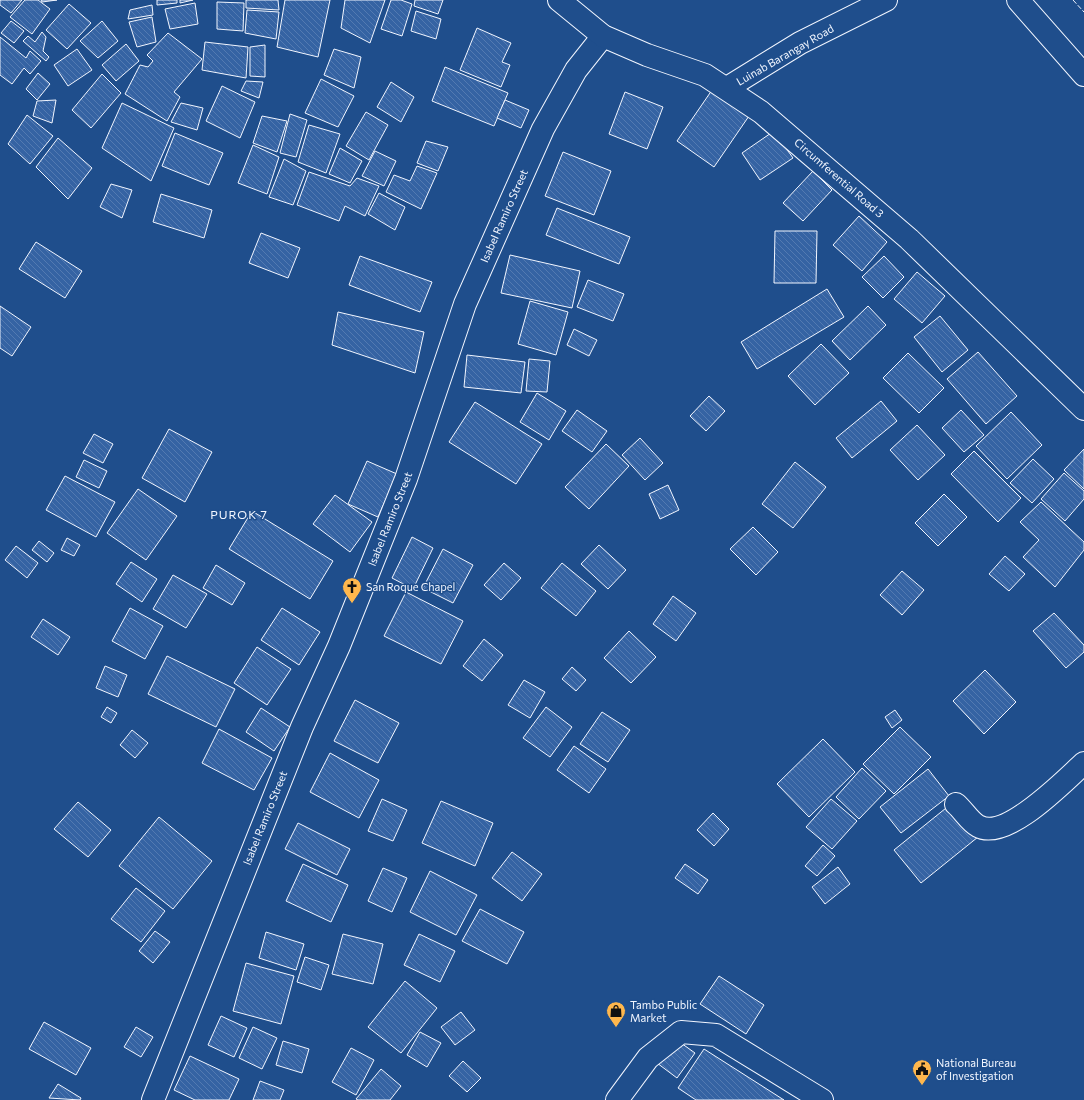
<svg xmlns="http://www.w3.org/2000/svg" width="1084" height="1100" font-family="Commissioner,sans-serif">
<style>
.building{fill:url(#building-back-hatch);stroke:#f2f6ff}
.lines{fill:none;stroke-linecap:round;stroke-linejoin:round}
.minor-casing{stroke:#f2f6ff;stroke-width:24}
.major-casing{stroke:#f2f6ff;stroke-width:24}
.minor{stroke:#1f4e8c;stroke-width:22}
.major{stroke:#1f4e8c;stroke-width:22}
.fence{stroke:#f2f6ff;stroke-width:1;stroke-dasharray:5 2;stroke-linecap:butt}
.labels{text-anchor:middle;stroke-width:3;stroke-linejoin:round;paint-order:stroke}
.street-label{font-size:11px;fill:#f2f6ff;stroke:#1f4e8c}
.poi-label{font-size:11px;fill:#f2f6ff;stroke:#1f4e8c;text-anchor:start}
.neighbourhood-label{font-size:12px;letter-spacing:1px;fill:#f2f6ff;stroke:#1f4e8c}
</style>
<defs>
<pattern id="building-back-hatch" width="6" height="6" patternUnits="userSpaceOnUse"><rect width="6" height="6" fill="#3563a3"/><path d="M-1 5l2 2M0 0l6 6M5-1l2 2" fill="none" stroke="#537ab1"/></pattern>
</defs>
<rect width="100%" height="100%" fill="#1f4e8c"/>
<g class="building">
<polygon points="0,0 22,0 11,13 0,5"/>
<polygon points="25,0 38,0 50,9 32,34 10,17"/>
<polygon points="41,0 57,0 42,2"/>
<polygon points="157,0 177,0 177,3 157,5"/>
<polygon points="180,0 193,0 180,3"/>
<polygon points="246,0 278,0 279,10 246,8"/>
<polygon points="285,0 330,0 318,57 277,47"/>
<polygon points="345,0 385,0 370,43 341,28"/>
<polygon points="391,0 401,0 412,4 402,36 381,29"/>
<polygon points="415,0 443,0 438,14 414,6"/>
<polygon points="217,2 244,3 243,31 217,29"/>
<polygon points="195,3 198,24 170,29 165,9"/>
<polygon points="69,4 91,23 67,49 46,30"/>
<polygon points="152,5 153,15 128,19 130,10"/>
<polygon points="247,10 279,12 276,39 245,33"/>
<polygon points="416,11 441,19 436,39 411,31"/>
<polygon points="152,17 156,42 137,47 129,22"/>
<polygon points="11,21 24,31 14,43 1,33"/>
<polygon points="102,21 118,41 98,58 80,41"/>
<polygon points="477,28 511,43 502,62 510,65 501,87 460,70"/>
<polygon points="42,32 46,37 43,51 49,57 46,61 23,41 28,36 35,42"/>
<polygon points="168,33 202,59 174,92 180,97 167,121 125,94 140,65 148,67 153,61 147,55"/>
<polygon points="0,37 26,58 30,51 41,61 30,74 24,68 12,84 0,75"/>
<polygon points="205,42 248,47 246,78 202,70"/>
<polygon points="126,44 139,61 116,81 102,65"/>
<polygon points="265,45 265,77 250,76 250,47"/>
<polygon points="77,49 92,70 68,86 54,65"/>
<polygon points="334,49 361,57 354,88 324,75"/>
<polygon points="445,67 508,93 494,126 432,101"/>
<polygon points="38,73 50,84 37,100 26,89"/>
<polygon points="102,74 121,93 91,128 72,110"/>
<polygon points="321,79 354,96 338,127 305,113"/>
<polygon points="246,81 263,82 259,98 241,91"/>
<polygon points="391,82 414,97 401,122 377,107"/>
<polygon points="222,86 255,102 240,138 206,121"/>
<polygon points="712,90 749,116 714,167 677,141"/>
<polygon points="625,92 663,107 647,149 609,134"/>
<polygon points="56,100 52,123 33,116 37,101"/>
<polygon points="505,100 529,110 521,128 497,118"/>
<polygon points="122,103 174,128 151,181 102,148"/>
<polygon points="181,103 203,108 197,130 171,122"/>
<polygon points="366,112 388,125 369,160 346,146"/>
<polygon points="290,114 307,120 296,157 280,153"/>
<polygon points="27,115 53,136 30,164 8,144"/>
<polygon points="262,116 287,121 277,152 253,143"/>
<polygon points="309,125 340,134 326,173 298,162"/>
<polygon points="774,131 793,158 760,180 742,153"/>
<polygon points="175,133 223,153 209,185 162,166"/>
<polygon points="58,138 92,168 68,199 36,167"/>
<polygon points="426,141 448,147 438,171 417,163"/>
<polygon points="253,145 279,157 267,194 238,183"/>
<polygon points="340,148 362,161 350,183 329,174"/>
<polygon points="375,151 396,161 384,186 362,176"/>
<polygon points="563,152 611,171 594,215 545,196"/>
<polygon points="284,159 306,171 293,205 269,197"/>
<polygon points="417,166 437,173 421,209 386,192 394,175 410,181"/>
<polygon points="813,171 832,190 803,221 783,203"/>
<polygon points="309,172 350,186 357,178 379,186 365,216 345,206 339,221 297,205"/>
<polygon points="111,184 132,190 122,218 100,207"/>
<polygon points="379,193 405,207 395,230 368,214"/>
<polygon points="161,194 212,210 204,238 153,222"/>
<polygon points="557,208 630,237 619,264 546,235"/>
<polygon points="859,216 887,242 862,271 833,245"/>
<polygon points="775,231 817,231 816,283 774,283"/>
<polygon points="261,233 300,248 288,278 249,263"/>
<polygon points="36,242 82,271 65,298 19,269"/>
<polygon points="510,255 580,271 572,308 501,293"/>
<polygon points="360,256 432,282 420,312 349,285"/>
<polygon points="884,256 904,277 883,298 862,277"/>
<polygon points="917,272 945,296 922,323 894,299"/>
<polygon points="588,280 624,294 613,321 577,307"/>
<polygon points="827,289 844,317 757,369 741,342"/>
<polygon points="530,301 568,312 556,355 518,344"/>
<polygon points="0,306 31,327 12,356 0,348"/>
<polygon points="868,306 886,325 850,360 832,341"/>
<polygon points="338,312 424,332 415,373 332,345"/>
<polygon points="940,316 968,350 942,372 914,337"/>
<polygon points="574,329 597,340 589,356 567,345"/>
<polygon points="821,344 849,373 815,405 788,376"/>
<polygon points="978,352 1017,396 986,424 947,379"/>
<polygon points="908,353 944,388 919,413 883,378"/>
<polygon points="467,355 525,362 521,393 464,387"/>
<polygon points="529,359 550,361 547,392 526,391"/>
<polygon points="537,393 566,411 549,440 520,422"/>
<polygon points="709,396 725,411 706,431 690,416"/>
<polygon points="881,401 897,421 852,458 836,438"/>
<polygon points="475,402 542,444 516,484 449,442"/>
<polygon points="577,410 607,431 592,452 562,431"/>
<polygon points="961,410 984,435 964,452 942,428"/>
<polygon points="1011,412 1042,445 1007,479 976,446"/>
<polygon points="917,425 945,455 918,480 890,450"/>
<polygon points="169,429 212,452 185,502 142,478"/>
<polygon points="94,434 113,444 103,463 83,453"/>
<polygon points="640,438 663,463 645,480 622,455"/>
<polygon points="606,444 629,466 589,509 565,487"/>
<polygon points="1084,449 1084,489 1064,470"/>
<polygon points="974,451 1021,498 998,522 951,474"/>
<polygon points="1033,459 1054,479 1032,503 1010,483"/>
<polygon points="84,460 107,471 99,488 76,477"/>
<polygon points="367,461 397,474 378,517 348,504"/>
<polygon points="795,462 826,487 793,528 762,504"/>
<polygon points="1064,473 1084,491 1084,499 1065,521 1041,499"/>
<polygon points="65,476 115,502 96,537 46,510"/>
<polygon points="668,485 679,510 660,519 649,494"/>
<polygon points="138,489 177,516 146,560 107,533"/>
<polygon points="944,494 967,517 938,546 915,523"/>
<polygon points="335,495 372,522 350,552 313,524"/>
<polygon points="1041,502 1084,542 1084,550 1055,587 1023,557 1039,540 1020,522"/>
<polygon points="252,511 333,561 310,599 229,549"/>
<polygon points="753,527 778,552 756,575 730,549"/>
<polygon points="412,537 433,548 413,589 392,578"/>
<polygon points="67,538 80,545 74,556 61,550"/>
<polygon points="39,541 54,553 47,562 32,550"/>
<polygon points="599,545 626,570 608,589 581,564"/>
<polygon points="16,546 38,563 27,578 5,560"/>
<polygon points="443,549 473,565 453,603 423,588"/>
<polygon points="1005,556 1025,574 1009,591 989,574"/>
<polygon points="131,562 157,579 142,602 116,584"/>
<polygon points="504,563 521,578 501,600 484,585"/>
<polygon points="562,563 596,591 576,616 541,588"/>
<polygon points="216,565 245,583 232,605 203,588"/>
<polygon points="902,571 924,590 902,615 880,595"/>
<polygon points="173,575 207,594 186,628 153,609"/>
<polygon points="406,592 463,621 441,664 384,636"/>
<polygon points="673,596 696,613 676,641 653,624"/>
<polygon points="130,608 163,626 145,659 112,641"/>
<polygon points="282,608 320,632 299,665 261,640"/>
<polygon points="1054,613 1084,645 1084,652 1066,668 1033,631"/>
<polygon points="43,619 70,637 58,655 31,637"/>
<polygon points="629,631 656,657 631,683 604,658"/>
<polygon points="484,639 503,655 482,681 463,666"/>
<polygon points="257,647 291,669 267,705 234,683"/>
<polygon points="167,656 235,689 216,727 148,694"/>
<polygon points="105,666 127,675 118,697 96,688"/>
<polygon points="572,667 586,680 576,691 562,679"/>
<polygon points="985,670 1016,702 984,734 953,701"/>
<polygon points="524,680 545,692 530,718 508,705"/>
<polygon points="355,700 399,723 378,763 334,741"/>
<polygon points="107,707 117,713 111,723 101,717"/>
<polygon points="546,707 572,727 550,757 523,738"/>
<polygon points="261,708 290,727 274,751 246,732"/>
<polygon points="895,710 902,720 892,728 885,717"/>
<polygon points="602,712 630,730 608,762 580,744"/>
<polygon points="900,727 931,757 894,794 863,764"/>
<polygon points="219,729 272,758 254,790 202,763"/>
<polygon points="132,730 148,743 135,758 120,745"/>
<polygon points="823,739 855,772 809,817 777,784"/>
<polygon points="574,746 606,769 589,793 557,770"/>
<polygon points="330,753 379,780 359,818 310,792"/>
<polygon points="862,768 886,791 859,819 836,797"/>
<polygon points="928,769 949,796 901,833 880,807"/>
<polygon points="382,799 407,810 393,841 368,831"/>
<polygon points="831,799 857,821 832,849 806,827"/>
<polygon points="441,801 493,823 475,866 422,843"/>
<polygon points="78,802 111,830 88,857 54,829"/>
<polygon points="951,804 978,837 921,883 894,850"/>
<polygon points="713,813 729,829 714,846 697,830"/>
<polygon points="159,817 212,861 173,909 119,866"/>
<polygon points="298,823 350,849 337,875 285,849"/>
<polygon points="823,845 835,856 817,876 805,866"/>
<polygon points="512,852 542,874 522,901 492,878"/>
<polygon points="303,864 348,885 331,922 286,901"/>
<polygon points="685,864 708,880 698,894 675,878"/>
<polygon points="838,867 850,884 825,904 812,887"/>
<polygon points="383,868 407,878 392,912 368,901"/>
<polygon points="430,871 477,895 456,935 410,912"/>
<polygon points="136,888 165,911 141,942 111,919"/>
<polygon points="480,909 524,932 507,964 462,941"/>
<polygon points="155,931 170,942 153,963 139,951"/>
<polygon points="266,932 304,944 296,970 259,958"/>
<polygon points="343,934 383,944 373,984 332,974"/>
<polygon points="419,934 455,951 440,982 404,965"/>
<polygon points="305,957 329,965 321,990 297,982"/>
<polygon points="246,963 294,976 281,1024 233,1011"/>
<polygon points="719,976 764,1005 746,1034 700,1004"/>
<polygon points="405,981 437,1008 401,1053 368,1027"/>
<polygon points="461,1012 475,1030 455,1045 441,1027"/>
<polygon points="221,1016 247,1028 234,1057 208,1045"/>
<polygon points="44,1022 91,1048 76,1075 29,1049"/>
<polygon points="136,1027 153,1037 141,1057 124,1047"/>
<polygon points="253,1027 277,1038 262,1069 239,1058"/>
<polygon points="420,1032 441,1043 427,1067 407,1055"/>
<polygon points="674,1038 695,1053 677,1078 657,1063"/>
<polygon points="283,1041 309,1049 302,1073 276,1065"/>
<polygon points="351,1048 374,1060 356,1095 332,1082"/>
<polygon points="704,1049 784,1100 696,1100 678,1088"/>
<polygon points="190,1056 239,1079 229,1100 195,1100 174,1090"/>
<polygon points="463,1061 481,1078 467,1092 449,1076"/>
<polygon points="381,1069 401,1086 390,1100 358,1100 356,1099"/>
<polygon points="260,1081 284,1090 280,1100 253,1100"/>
<polygon points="58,1084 81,1098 80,1100 49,1098"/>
</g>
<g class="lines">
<g class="minor-casing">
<g id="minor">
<polyline points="1018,0 1084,75"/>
<polyline points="727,88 800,43 886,0"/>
<path d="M956,804C963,810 970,822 978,826C1006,842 1064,781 1084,763"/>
<polyline points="153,1100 302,727 339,646 406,479 465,304 543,129 576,70 603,36"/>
<polyline points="617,1100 648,1058 681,1032 716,1035 822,1100"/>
</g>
</g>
<g class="major-casing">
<polyline id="major" points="559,0 603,36 647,55 705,75 761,112 909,239 1084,409"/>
</g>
<use href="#minor" class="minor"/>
<use href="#major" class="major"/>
<polyline class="fence" points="1073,0 1084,12"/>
</g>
<defs>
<g id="church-pin" transform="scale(1)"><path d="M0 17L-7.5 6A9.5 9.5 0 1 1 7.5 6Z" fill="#ffb74d" stroke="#1f4e8c"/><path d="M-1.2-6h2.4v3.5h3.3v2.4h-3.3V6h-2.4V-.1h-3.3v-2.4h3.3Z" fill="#111"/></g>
<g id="shop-pin" transform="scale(1)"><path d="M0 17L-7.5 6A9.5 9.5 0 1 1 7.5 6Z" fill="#ffb74d" stroke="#1f4e8c"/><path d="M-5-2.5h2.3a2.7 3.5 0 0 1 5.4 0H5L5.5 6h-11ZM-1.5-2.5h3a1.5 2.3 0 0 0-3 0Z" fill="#111"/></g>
<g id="civic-pin" transform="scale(1)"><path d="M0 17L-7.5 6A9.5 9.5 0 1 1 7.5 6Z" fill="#ffb74d" stroke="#1f4e8c"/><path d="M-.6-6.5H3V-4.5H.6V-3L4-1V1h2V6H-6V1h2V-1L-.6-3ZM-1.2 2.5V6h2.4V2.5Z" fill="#111"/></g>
</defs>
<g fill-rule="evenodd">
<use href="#church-pin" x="352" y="587"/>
<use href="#shop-pin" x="616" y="1011"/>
<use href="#civic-pin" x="922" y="1069"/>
</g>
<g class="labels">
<g class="street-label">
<text transform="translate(785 55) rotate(-30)" y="4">Luinab Barangay Road</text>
<text transform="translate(839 178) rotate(41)" y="4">Circumferential Road 3</text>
<text transform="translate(504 216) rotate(-66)" y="4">Isabel Ramiro Street</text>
<text transform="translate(390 519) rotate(-68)" y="4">Isabel Ramiro Street</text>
<text transform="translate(265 818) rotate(-68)" y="4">Isabel Ramiro Street</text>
</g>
<g class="poi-label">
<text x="366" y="591">San Roque Chapel</text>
<text x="630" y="1009">Tambo Public<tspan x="630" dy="13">Market</tspan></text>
<text x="936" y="1067">National Bureau<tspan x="936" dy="13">of Investigation</tspan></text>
</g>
<g class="neighbourhood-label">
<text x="239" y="519">PUROK 7</text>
</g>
</g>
</svg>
